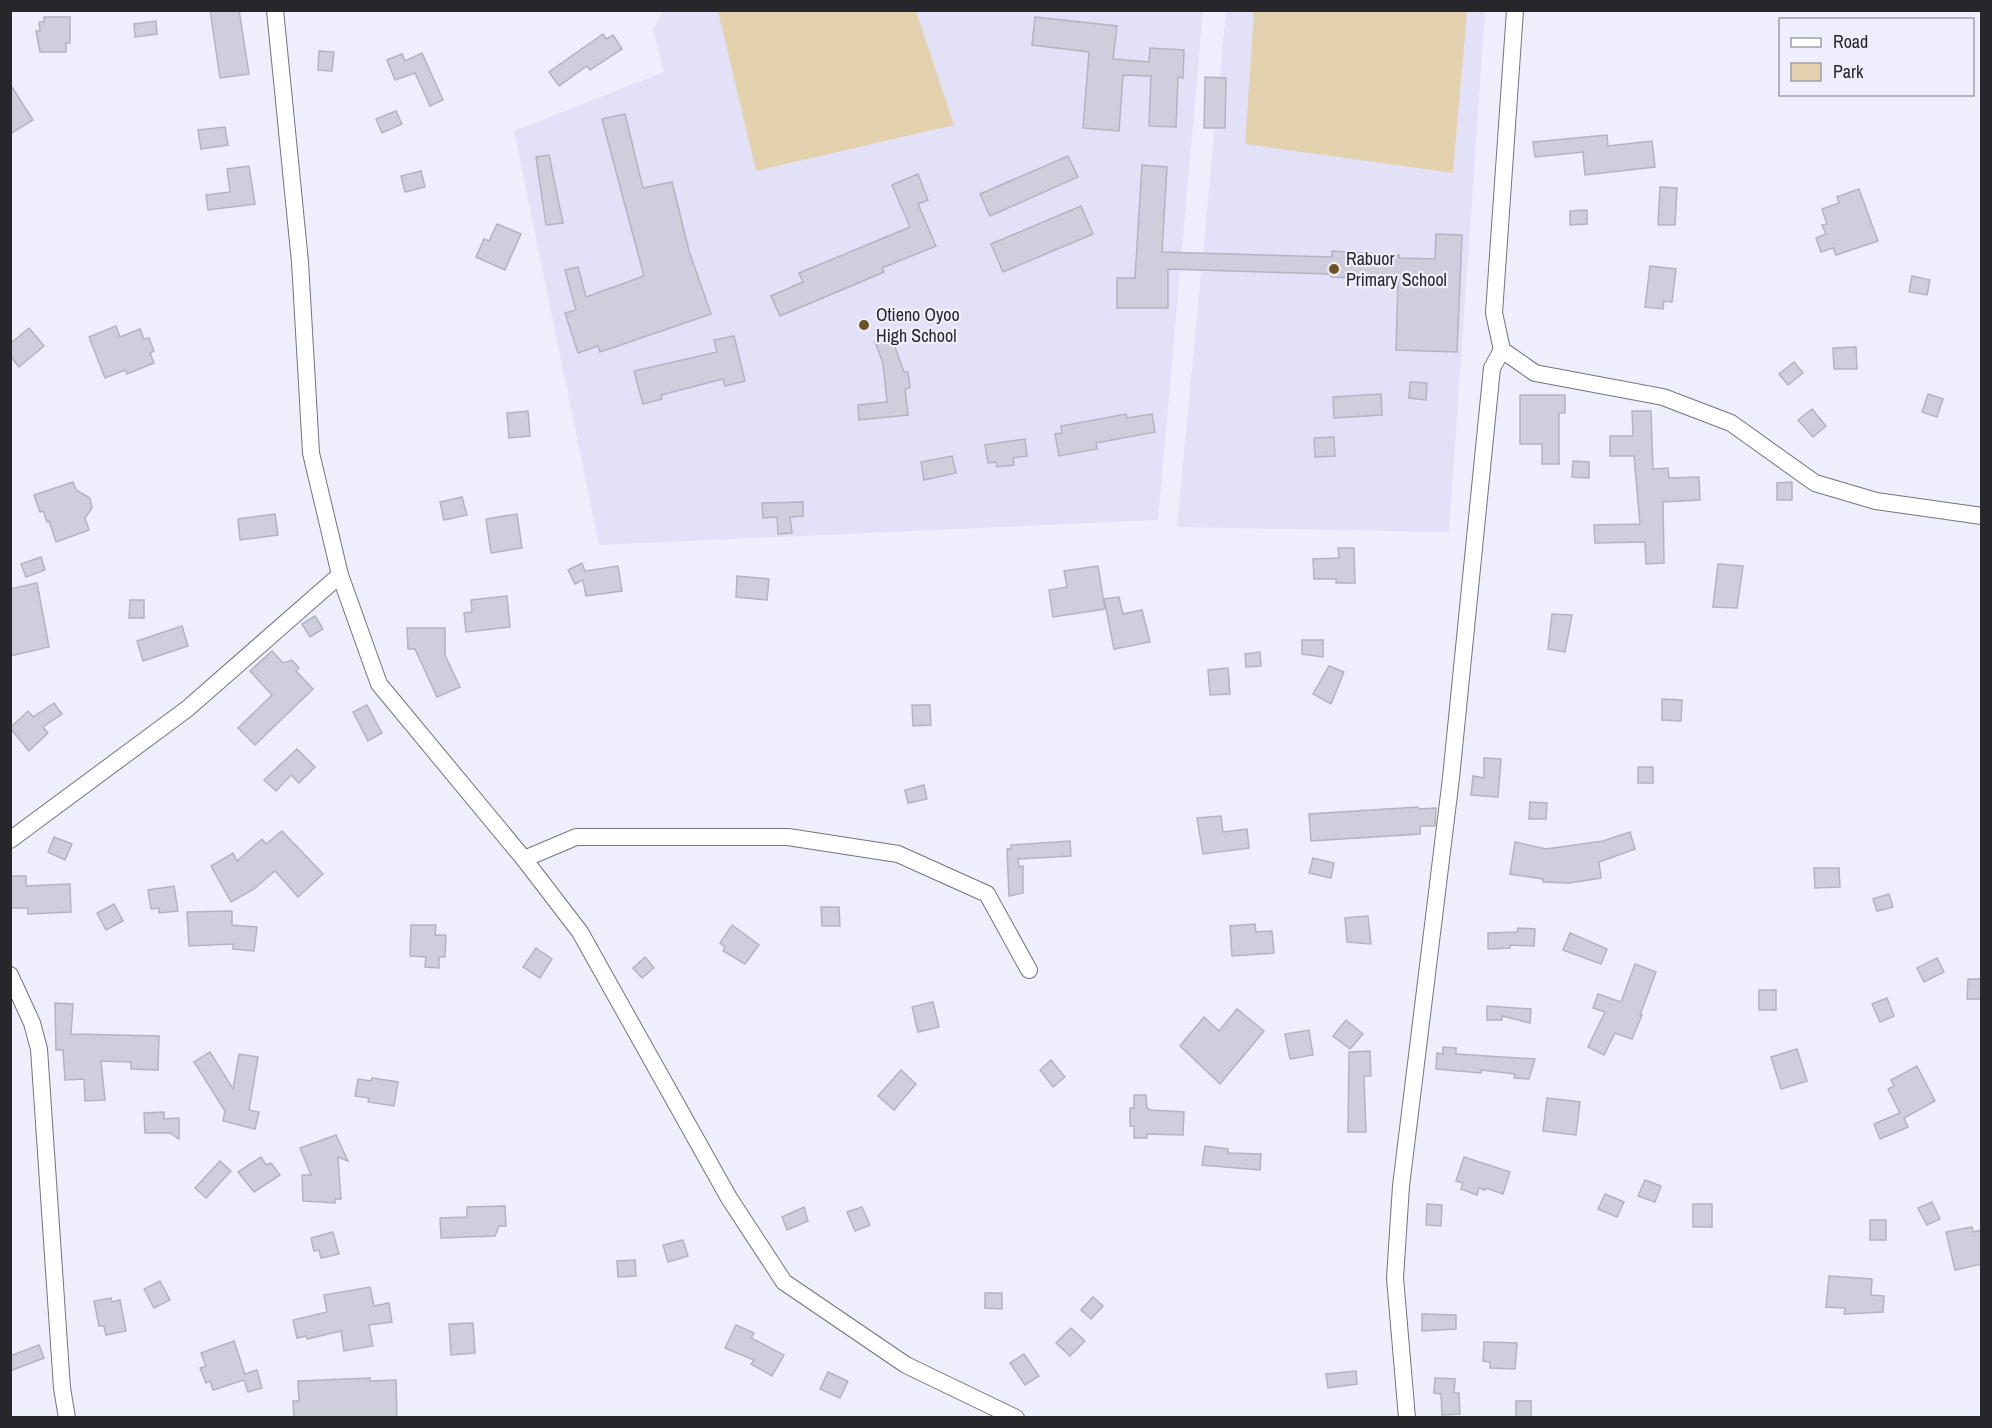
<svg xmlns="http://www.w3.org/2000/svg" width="1992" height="1428" font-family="'Archivo Narrow',sans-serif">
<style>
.built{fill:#e2e1f7}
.green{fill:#e4d2ae}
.building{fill:#cecedc;stroke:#b4b3c1;stroke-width:1.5}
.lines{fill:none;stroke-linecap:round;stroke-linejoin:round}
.street-casing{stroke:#747380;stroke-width:18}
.street{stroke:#fff;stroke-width:16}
.poi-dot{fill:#6b5424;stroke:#eeeefc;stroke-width:2}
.labels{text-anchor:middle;stroke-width:4.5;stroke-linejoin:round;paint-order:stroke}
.poi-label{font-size:18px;fill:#26262b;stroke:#eeeefc;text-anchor:start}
</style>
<rect width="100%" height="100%" fill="#eeeefc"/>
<g class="built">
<polygon points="664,11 1203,11 1158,520 599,545 514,131 664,72 653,29"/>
<polygon points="1226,11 1485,11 1449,532 1177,527"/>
</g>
<g class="green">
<polygon points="718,11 916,11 954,125 756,171"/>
<polygon points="1254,11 1467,11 1453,173 1245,144"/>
</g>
<g class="building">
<polygon points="210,10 239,10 249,74 220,78"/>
<polygon points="44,17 70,17 70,43 66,43 66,52 40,52 36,31 40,31 39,22 44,22"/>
<polygon points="1035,17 1117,26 1113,59 1149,62 1150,48 1184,50 1183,78 1178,77 1176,127 1149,126 1151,76 1123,75 1119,131 1083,128 1089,52 1032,45"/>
<polygon points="156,21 157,34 135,37 134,24"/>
<polygon points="603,34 606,39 613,35 622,49 590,70 587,66 559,86 549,72"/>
<polygon points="319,51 334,52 332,71 318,70"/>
<polygon points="422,53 443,100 430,106 415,73 395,80 387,60 402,54 405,61"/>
<polygon points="1205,77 1226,78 1225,128 1204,128"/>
<polygon points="10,84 33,120 10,134"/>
<polygon points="396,111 402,124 382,133 376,119"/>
<polygon points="625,114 643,188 672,182 689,251 711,314 600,352 598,346 578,353 565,313 576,310 565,270 578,267 586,297 644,276 602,119"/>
<polygon points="225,127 228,145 201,149 198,130"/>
<polygon points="1607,135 1608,146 1652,141 1655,167 1585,175 1583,152 1535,157 1533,142"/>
<polygon points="549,155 563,223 546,225 536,157"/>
<polygon points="1068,156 1078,177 990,216 980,194"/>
<polygon points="1142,165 1167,167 1162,252 1332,257 1332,251 1399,255 1399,258 1435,259 1436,234 1462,235 1457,352 1396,350 1398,280 1331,277 1331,274 1168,269 1168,308 1117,308 1117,278 1135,278"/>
<polygon points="249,166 255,204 208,210 206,195 230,192 227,169"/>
<polygon points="421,171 425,187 405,192 401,176"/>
<polygon points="918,174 928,200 918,204 936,246 882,268 884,272 780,316 771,296 803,282 799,273 910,227 892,185"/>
<polygon points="1660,187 1677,188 1675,225 1658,225"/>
<polygon points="1859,189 1878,241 1836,255 1833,248 1821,252 1816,238 1826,234 1822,225 1827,224 1822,209 1839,203 1837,197"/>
<polygon points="1081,206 1093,234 1003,272 991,244"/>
<polygon points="1587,210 1587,224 1570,225 1570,211"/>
<polygon points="497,224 521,234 505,270 476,257 484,239 489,241"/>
<polygon points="1650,266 1676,269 1672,302 1664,301 1663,309 1645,307"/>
<polygon points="1912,276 1930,280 1927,295 1909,292"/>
<polygon points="116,326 120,337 140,329 144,339 149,338 154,351 150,353 154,363 127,374 125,370 105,378 89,337"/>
<polygon points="29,328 44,346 19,367 10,356 10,344"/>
<polygon points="734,336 745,381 725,386 723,379 661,395 662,399 643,404 634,371 717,352 714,340"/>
<polygon points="891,336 904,372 908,372 910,388 905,389 908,415 859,420 858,405 887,402 883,363 875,342"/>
<polygon points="1856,347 1857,369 1834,369 1833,348"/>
<polygon points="1794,362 1803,373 1788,385 1779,374"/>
<polygon points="1410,382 1427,383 1426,400 1409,398"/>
<polygon points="1381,394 1382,415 1334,418 1333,397"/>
<polygon points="1928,394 1943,399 1937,417 1922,412"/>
<polygon points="1520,395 1565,395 1565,413 1559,413 1559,464 1542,464 1542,444 1520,444"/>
<polygon points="1812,409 1826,426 1813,437 1798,420"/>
<polygon points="528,411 530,436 509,438 507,413"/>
<polygon points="1632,411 1651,411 1653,469 1668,468 1669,478 1699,477 1700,500 1663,502 1664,563 1646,564 1645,542 1595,543 1594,525 1640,524 1634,456 1610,456 1610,436 1633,436"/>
<polygon points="1126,414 1127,418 1152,414 1155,432 1096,443 1097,449 1059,456 1055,434 1062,433 1061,426"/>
<polygon points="1334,437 1335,456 1315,457 1314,438"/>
<polygon points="1025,439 1027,456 1013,458 1014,465 997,467 996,462 988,463 985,445"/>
<polygon points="952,456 956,473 924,480 921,462"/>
<polygon points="1573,461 1589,462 1589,478 1572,477"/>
<polygon points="73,482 76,490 90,498 92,508 85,518 89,530 56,542 49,521 47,522 43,511 40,512 34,495"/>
<polygon points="1792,482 1792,500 1777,500 1777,483"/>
<polygon points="462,497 467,515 444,520 440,502"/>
<polygon points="803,502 803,516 790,517 792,533 778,534 777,517 763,518 762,503"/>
<polygon points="275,514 278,535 240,540 238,519"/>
<polygon points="517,514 522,548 491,553 486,519"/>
<polygon points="1338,548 1354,548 1355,583 1336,583 1336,579 1314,579 1313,559 1339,558"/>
<polygon points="41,557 45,570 26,577 21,564"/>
<polygon points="582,563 585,571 618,566 622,591 586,596 583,580 575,584 568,570"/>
<polygon points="1718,564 1743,566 1737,608 1713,607"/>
<polygon points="1098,566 1105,609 1053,617 1049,590 1067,587 1064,571"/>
<polygon points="737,576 769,579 767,600 736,597"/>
<polygon points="37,583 49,647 10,656 10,589"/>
<polygon points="507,596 510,627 466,632 464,613 472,612 471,600"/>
<polygon points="1119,597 1123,614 1142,610 1150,642 1114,649 1104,599"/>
<polygon points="130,600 144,600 144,618 129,618"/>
<polygon points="1552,614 1572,615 1565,652 1548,649"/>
<polygon points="315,616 323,629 310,637 302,624"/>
<polygon points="182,626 188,646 143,661 137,641"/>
<polygon points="407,628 445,628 445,655 460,687 437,697 415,649 408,649"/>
<polygon points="1302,640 1323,640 1323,657 1302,654"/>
<polygon points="272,651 283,663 292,660 299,668 296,671 313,689 255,745 238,728 272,695 250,671"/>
<polygon points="1260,652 1261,666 1246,667 1245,654"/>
<polygon points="1329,666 1344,672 1331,704 1313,694"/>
<polygon points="1228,668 1230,694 1210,695 1208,670"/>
<polygon points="1662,699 1682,700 1681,721 1662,720"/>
<polygon points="54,703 62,714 43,727 48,733 29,751 10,728 28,711 33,717"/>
<polygon points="367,705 382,733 368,741 353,712"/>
<polygon points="912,705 930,705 931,725 913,726"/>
<polygon points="297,749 315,767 299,783 291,775 276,791 264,780"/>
<polygon points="1484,758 1501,759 1498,797 1471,795 1473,776 1484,778"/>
<rect x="1638" y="767" width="15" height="16"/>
<polygon points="924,785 927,799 908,803 905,790"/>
<polygon points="1530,802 1547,803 1546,819 1529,819"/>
<polygon points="1418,807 1419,809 1436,808 1435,826 1420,826 1420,834 1311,841 1309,814"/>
<polygon points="1221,816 1223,832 1247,829 1249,848 1203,854 1197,818"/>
<polygon points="282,831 323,874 298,897 275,871 254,889 231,902 211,866 233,853 237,861 262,839 266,844"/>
<polygon points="1630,832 1635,849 1599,862 1601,878 1569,883 1543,882 1543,879 1510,874 1515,842 1546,849 1603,841"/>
<polygon points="54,837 72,844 65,860 48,852"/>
<polygon points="1070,841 1071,856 1018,859 1019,867 1023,866 1023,893 1009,896 1007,849 1011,849 1011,845"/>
<polygon points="1313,858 1334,863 1331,878 1309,873"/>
<polygon points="1814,868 1839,868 1840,887 1815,888"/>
<polygon points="10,876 26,876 26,886 70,884 71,912 28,914 28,908 10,908"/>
<polygon points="174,886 178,911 159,913 159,908 151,909 148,890"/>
<polygon points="1889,894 1893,907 1877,911 1873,899"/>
<polygon points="114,904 123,921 106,930 97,913"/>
<polygon points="821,907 839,907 840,926 822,926"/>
<polygon points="232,911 232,925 257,927 254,951 233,949 233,944 189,946 187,912"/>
<polygon points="1368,916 1371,944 1347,942 1345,918"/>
<polygon points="1255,924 1256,932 1272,931 1274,953 1232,956 1230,926"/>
<polygon points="411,925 436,925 435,935 446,935 445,957 439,957 439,968 425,967 426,957 410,956"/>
<polygon points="732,925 759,945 745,964 723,951 725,947 720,943"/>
<polygon points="1518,928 1535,929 1534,946 1510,945 1510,948 1488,949 1488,933 1517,932"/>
<polygon points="1570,933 1607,949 1601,964 1563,950"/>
<polygon points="536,948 552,959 540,978 523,967"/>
<polygon points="645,957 654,968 642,978 633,968"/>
<polygon points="1937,958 1944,972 1924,982 1917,968"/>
<polygon points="1635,964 1656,972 1640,1015 1642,1015 1632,1039 1615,1033 1604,1055 1588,1047 1605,1012 1593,1008 1598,994 1621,1002"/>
<polygon points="1968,979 1982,979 1982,999 1967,999"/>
<rect x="1759" y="990" width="17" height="20"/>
<polygon points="1887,998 1894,1016 1880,1022 1872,1004"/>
<polygon points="933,1002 939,1027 918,1032 912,1007"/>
<polygon points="55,1003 73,1004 71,1034 159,1036 158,1070 131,1069 131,1062 101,1061 105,1100 85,1101 84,1079 65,1080 63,1050 56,1050"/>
<polygon points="1487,1006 1531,1009 1530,1023 1502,1016 1502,1020 1487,1020"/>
<polygon points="1237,1009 1264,1031 1220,1084 1180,1046 1204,1017 1219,1031"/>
<polygon points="1346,1020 1363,1034 1350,1049 1333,1036"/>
<polygon points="1309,1030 1313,1055 1290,1059 1285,1034"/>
<polygon points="1443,1047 1456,1048 1456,1054 1535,1059 1529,1079 1514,1078 1515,1074 1481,1070 1481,1073 1436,1069 1437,1053 1443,1054"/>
<polygon points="1797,1049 1807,1081 1781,1089 1771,1057"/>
<polygon points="1370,1051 1371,1076 1364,1076 1366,1132 1348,1132 1349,1052"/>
<polygon points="210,1052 233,1089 239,1054 258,1057 249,1110 259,1112 255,1129 223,1121 225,1111 194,1062"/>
<polygon points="1051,1060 1065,1077 1053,1087 1040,1070"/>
<polygon points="1917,1066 1935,1101 1904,1118 1908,1127 1880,1139 1874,1124 1900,1113 1888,1089 1894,1086 1891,1080"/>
<polygon points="901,1070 916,1084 894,1110 878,1096"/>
<polygon points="372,1078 398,1082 394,1106 368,1102 369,1098 355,1096 358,1079 371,1081"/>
<polygon points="1134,1095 1146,1095 1147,1108 1151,1110 1184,1112 1183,1135 1147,1134 1147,1138 1134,1138 1134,1126 1130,1126 1130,1108 1134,1108"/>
<polygon points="1547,1098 1580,1102 1576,1135 1543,1131"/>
<polygon points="164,1112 164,1119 179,1118 179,1139 170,1133 145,1133 144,1113"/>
<polygon points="336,1135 348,1161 338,1157 341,1199 335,1199 335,1203 303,1201 302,1175 311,1175 300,1148"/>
<polygon points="1205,1146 1228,1149 1228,1153 1261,1154 1260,1170 1202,1165"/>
<polygon points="261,1157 266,1165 271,1163 280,1175 254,1192 238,1172"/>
<polygon points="1464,1157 1510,1172 1503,1194 1486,1188 1485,1190 1479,1188 1477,1195 1461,1189 1463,1183 1456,1181"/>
<polygon points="220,1161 231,1171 206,1198 195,1188"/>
<polygon points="1645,1180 1661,1186 1655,1202 1638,1196"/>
<polygon points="1605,1194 1624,1202 1617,1217 1598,1209"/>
<polygon points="1932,1202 1940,1219 1927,1225 1918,1208"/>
<polygon points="1427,1204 1442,1205 1441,1226 1426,1225"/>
<rect x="1693" y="1204" width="19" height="23"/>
<polygon points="505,1206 506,1226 499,1226 495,1236 441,1238 440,1218 467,1217 467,1207"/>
<polygon points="804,1207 808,1221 787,1230 782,1217"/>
<polygon points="862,1207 870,1225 855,1231 847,1212"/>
<rect x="1870" y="1220" width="16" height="20"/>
<polygon points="1972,1227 1973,1232 1982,1230 1982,1264 1955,1270 1946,1232"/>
<polygon points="333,1232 339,1254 321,1258 319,1250 314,1251 311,1238"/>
<polygon points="683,1240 688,1256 668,1262 663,1245"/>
<polygon points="635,1260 636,1276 618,1277 617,1261"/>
<polygon points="1829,1276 1872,1279 1871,1295 1884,1296 1883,1312 1844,1314 1845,1308 1826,1307"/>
<polygon points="160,1281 170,1300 154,1308 144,1289"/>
<polygon points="370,1287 374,1306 389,1303 392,1322 369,1325 373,1346 344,1351 341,1331 307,1339 306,1336 297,1338 293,1320 327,1312 324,1295"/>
<polygon points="985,1293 1002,1293 1002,1309 985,1308"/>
<polygon points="1093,1297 1103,1306 1091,1319 1081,1310"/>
<polygon points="111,1298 112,1302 120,1300 126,1331 106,1335 104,1326 99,1326 94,1301"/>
<polygon points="1422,1314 1456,1315 1456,1329 1422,1331"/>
<polygon points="473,1323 475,1353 451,1355 449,1324"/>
<polygon points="736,1325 754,1333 751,1338 784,1355 772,1376 751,1364 754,1360 725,1348"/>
<polygon points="1071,1328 1085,1341 1070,1356 1056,1343"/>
<polygon points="234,1341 245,1374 257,1370 262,1388 248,1392 244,1380 213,1390 210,1381 206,1383 200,1368 206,1366 201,1353"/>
<polygon points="1484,1342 1517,1343 1515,1369 1490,1368 1490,1362 1483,1361"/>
<polygon points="39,1345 44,1358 10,1371 10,1356"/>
<polygon points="1024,1354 1039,1376 1025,1385 1010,1363"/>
<polygon points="1356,1371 1357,1384 1328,1388 1326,1374"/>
<polygon points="828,1372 848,1381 840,1398 820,1389"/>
<polygon points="370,1378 370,1381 396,1380 397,1418 294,1418 293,1401 299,1401 298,1381"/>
<polygon points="1435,1378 1455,1379 1454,1393 1459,1393 1460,1414 1442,1415 1441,1394 1434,1393"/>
<rect x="1516" y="1401" width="15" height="17"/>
</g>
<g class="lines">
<g class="street-casing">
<g id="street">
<polyline points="275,10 300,262 311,453 340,575 379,684 524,859 580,932 729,1198 784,1282 906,1365 1016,1418"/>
<polyline points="1515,10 1494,313 1502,350 1535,373 1663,397 1731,423 1815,483 1876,501 1982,516"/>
<polyline points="10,840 187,709 340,575"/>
<polyline points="524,859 576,837 788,837 898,854 987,894 1029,970"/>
<polyline points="10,975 32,1023 39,1049 62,1388 67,1418"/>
<polyline points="1407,1418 1395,1278 1401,1186 1451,778 1492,368 1502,350"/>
</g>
</g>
<use href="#street" class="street"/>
</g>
<g class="poi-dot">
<circle cx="1334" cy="269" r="6"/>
<circle cx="864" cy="325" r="6"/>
</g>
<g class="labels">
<g class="poi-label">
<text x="1346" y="265">Rabuor<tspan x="1346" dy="21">Primary School</tspan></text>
<text x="876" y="321">Otieno Oyoo<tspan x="876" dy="21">High School</tspan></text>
</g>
</g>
<rect width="1992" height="1428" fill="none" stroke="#26262b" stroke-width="24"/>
<rect x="1779" y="18" width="195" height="78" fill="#eeeefc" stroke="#9e9ea8" stroke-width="1.5"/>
<rect x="1791" y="38" width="30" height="9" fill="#ffffff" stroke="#9e9ea8" stroke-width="1.5"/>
<text x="1833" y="48" font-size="18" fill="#26262b">Road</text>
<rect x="1791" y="63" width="30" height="18" fill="#e4d2ae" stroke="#9e9ea8" stroke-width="1.5"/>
<text x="1833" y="78" font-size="18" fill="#26262b">Park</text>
</svg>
